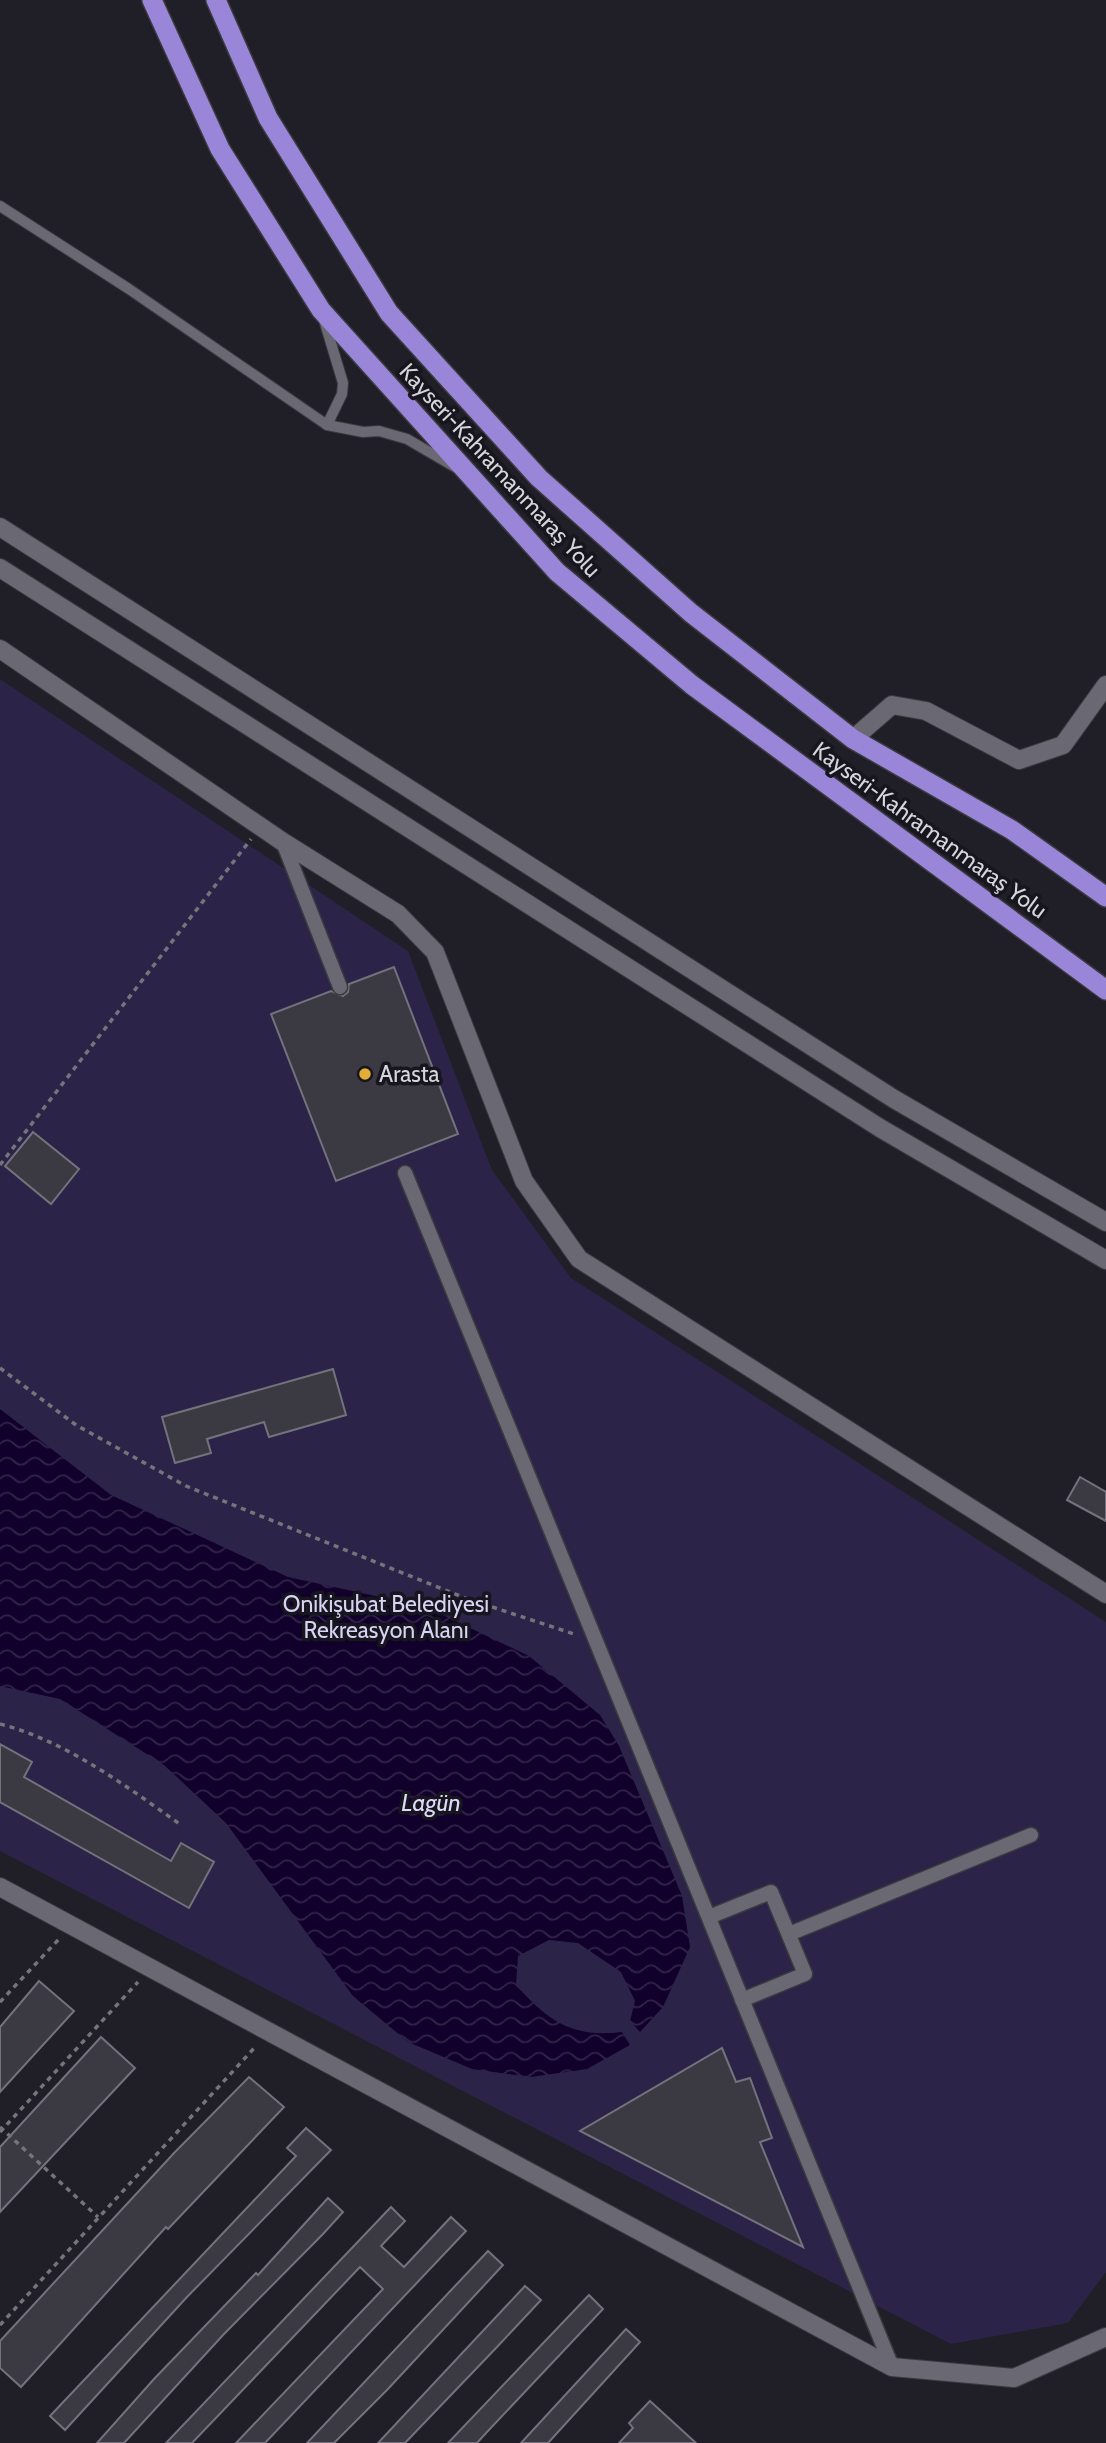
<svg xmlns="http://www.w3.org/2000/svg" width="1106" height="2443" font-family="Cabin,sans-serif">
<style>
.park{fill:#2c2348}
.water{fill:url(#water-waves)}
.building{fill:#3b3a43;stroke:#74727c;stroke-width:2}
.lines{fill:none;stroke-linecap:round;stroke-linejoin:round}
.service-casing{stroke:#3b3a40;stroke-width:12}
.pedestrian-casing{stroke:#3b3a40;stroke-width:17}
.minor-casing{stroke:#3b3a40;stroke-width:20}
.tertiary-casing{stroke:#3b3a40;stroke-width:20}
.trunk-casing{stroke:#3b3a40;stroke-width:22}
.path{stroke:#75747b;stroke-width:3.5;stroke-dasharray:5 5;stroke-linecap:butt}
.service{stroke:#6a6872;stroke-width:10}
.pedestrian{stroke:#6a6872;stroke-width:14}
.minor{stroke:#6a6872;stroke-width:18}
.tertiary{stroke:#6a6872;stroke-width:18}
.trunk{stroke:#9a86d9;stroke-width:19}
.poi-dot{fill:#e3ae35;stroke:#17151d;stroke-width:2.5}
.labels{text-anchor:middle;stroke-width:7;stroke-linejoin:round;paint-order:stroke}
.street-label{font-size:23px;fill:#d6d5da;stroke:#17151d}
.poi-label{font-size:23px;fill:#d6d5da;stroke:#17151d;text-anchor:start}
.park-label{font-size:23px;fill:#d8d2f4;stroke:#17151d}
.water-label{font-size:24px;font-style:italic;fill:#e0dbfd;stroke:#17151d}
</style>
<defs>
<pattern id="water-waves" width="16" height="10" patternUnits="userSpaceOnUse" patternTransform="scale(1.75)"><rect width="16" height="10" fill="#10002b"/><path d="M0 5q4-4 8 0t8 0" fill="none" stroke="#322449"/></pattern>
</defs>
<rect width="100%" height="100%" fill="#201f27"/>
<polygon class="park" points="0,679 408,951 492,1170 571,1278 1106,1622 1106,2272 1068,2323 951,2344 0,1851"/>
<path class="water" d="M0,1409L111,1495L288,1577L426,1607L529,1656L600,1715L619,1746L682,1896L690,1947L663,2007L640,2032L630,2021L635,2001L621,1972L578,1943L549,1940L518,1956L516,1985C548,2021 572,2038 622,2032L630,2045L587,2069L531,2077L472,2069L408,2042L353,1996L226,1823L164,1765L60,1699L0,1686Z"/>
<g class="building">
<polygon points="394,967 458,1134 336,1181 271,1014 331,991 343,996 348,992 349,984"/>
<polygon points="33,1132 79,1169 51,1204 5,1166"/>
<polygon points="333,1369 346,1415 269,1437 264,1422 207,1439 211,1453 175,1463 162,1417"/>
<polygon points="1080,1477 1106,1492 1106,1521 1067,1500"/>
<polygon points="0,1744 32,1762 24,1777 171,1861 181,1843 214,1862 189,1908 0,1802"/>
<polygon points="39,1981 74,2011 0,2092 0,2027"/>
<polygon points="101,2037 135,2068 0,2212 0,2147"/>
<polygon points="722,2048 736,2082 750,2078 772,2138 760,2142 803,2247 580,2131"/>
<polygon points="249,2077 284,2107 168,2229 166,2227 21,2387 0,2368 0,2341 175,2152"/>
<polygon points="306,2128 331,2150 187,2297 65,2430 50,2416 296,2156 287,2148"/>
<polygon points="328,2198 343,2212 323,2234 224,2334 124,2443 97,2443 154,2379 256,2273 258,2275"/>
<polygon points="391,2207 405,2221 381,2246 404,2267 451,2217 466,2231 265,2443 236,2443 383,2289 360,2267 192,2443 166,2443"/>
<polygon points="488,2251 503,2265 388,2389 334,2443 307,2443"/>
<polygon points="525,2286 541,2300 497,2347 405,2443 378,2443"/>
<polygon points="589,2295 603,2309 487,2432 477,2443 448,2443"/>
<polygon points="626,2329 640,2342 548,2443 521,2443"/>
<polygon points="650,2401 696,2443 619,2443 633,2428 629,2423"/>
</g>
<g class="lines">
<g class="service-casing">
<g id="service">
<polyline points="0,206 129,289 327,425 363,432 379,431 407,439 455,467"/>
<polyline points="324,320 343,383 342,394 327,425"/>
</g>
</g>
<g class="pedestrian-casing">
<g id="pedestrian">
<polyline points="283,842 340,987"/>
<polyline points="405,1173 892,2367"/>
<polyline points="709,1917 771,1892 805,1974 742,2000"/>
<polyline points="789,1934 1031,1835"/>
</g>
</g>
<g class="minor-casing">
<g id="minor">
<polyline points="0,649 283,842 398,914 435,952 524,1181 579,1259 1106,1594"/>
<polyline points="853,739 892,705 926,711 1019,760 1063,745 1106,685"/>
<polyline points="0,1887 892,2367 1014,2378 1106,2337"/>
</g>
</g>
<g class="tertiary-casing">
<g id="tertiary">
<polyline points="0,527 894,1099 1106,1222"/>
<polyline points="0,568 880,1128 1106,1260"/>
</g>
</g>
<g class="trunk-casing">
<g id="trunk">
<polyline points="152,0 220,149 321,310 557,572 692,685 1106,990"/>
<polyline points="216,0 268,118 389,313 539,478 691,613 853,739 1012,830 1106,897"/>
</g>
</g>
<g class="path">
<polyline points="0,1165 251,839"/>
<polyline points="0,1368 76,1425 186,1486 465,1598 574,1634"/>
<path d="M0,1724C66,1741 126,1786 181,1825"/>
<polyline points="0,2002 59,1939"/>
<polyline points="0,2127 98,2217"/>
<polyline points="0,2132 138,1982"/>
<polyline points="0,2325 257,2045"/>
</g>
<use href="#service" class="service"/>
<use href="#pedestrian" class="pedestrian"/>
<use href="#minor" class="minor"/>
<use href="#tertiary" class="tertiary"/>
<use href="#trunk" class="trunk"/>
</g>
<circle class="poi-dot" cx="365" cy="1074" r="7"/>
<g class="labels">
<g class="street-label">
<text transform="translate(500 470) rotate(47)" y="8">Kayseri-Kahramanmaraş Yolu</text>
<text transform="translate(930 830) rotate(36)" y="8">Kayseri-Kahramanmaraş Yolu</text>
</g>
<g class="poi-label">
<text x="379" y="1082">Arasta</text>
</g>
<g class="park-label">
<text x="386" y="1612">Onikişubat Belediyesi<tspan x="386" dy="26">Rekreasyon Alanı</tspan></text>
</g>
<g class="water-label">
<text x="431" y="1811">Lagün</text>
</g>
</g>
</svg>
